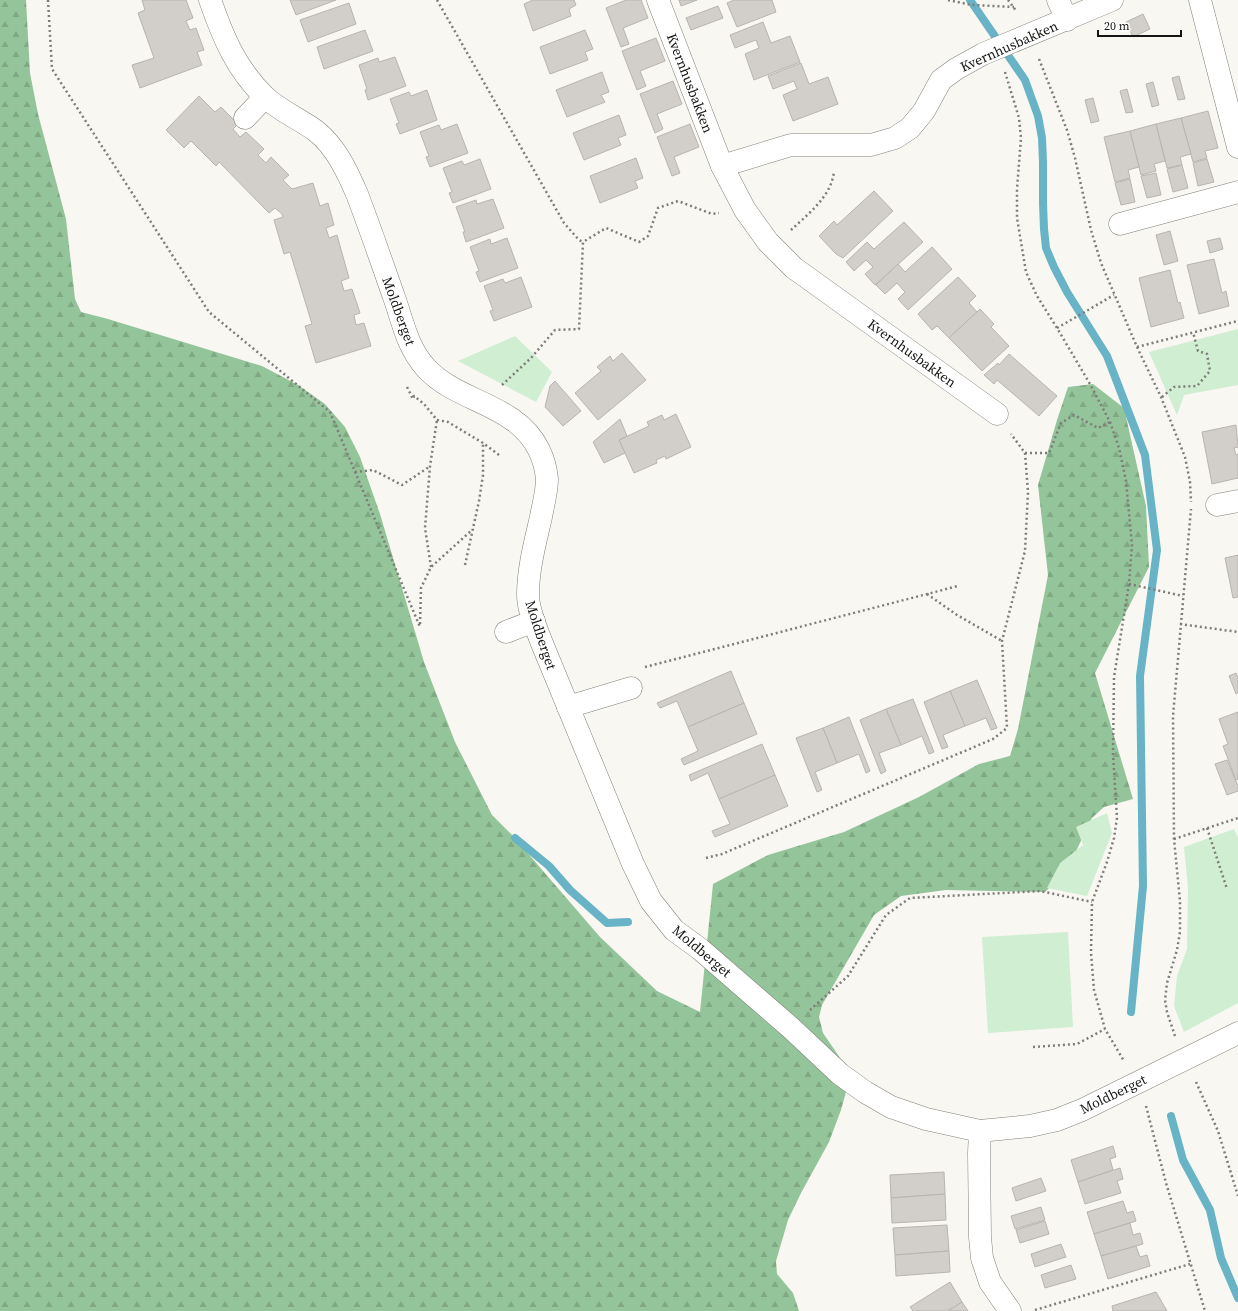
<svg xmlns="http://www.w3.org/2000/svg" width="1238" height="1311" font-family="'Source Serif 4',serif">
<style>
.forest{fill:url(#forest-firs)}
.green{fill:#d0eed2}
.lines{fill:none;stroke-linecap:round;stroke-linejoin:round}
.stream{stroke:#68b3c5;stroke-width:8}
.building{fill:#d2ceca;stroke:#b8b4af}
.minor-casing{stroke:#82807b;stroke-width:23}
.path{stroke:#7d7c79;stroke-width:2.5;stroke-dasharray:2 3;stroke-linecap:butt}
.minor{stroke:#fff;stroke-width:22}
.labels{text-anchor:middle;stroke-width:3;stroke-linejoin:round;paint-order:stroke}
.street-label{font-size:14px;fill:#151513;stroke:#fff}
</style>
<defs>
<pattern id="forest-firs" width="22" height="20" patternUnits="userSpaceOnUse"><rect width="22" height="20" fill="#94c499"/><path d="M5 1l3.5 6h-7zM16 11l3.5 6h-7z" fill="#7fa883"/></pattern>
</defs>
<rect width="100%" height="100%" fill="#f9f7f2"/>
<polygon class="forest" points="0,0 26,0 30,73 38,114 66,219 75,299 81,312 108,319 262,366 298,385 325,404 345,427 360,457 380,514 424,662 455,742 492,815 512,835 600,937 657,991 700,1012 713,884 768,855 844,832 919,797 979,764 1010,756 1018,729 1048,575 1038,485 1057,420 1068,387 1093,384 1124,408 1146,506 1149,567 1095,673 1133,799 1104,807 1092,818 1066,872 1045,892 946,890 901,896 874,915 822,1005 819,1017 823,1033 847,1068 849,1081 841,1110 829,1142 801,1193 788,1220 776,1261 777,1274 793,1293 799,1311 0,1311"/>
<g class="green">
<polygon points="1238,329 1238,385 1184,395 1177,415 1149,352"/>
<polygon points="515,336 552,372 536,402 458,361"/>
<polygon points="1107,813 1112,833 1087,896 1047,888 1060,863 1083,845 1076,827"/>
<polygon points="1234,829 1238,838 1238,1003 1184,1032 1174,1006 1177,976 1187,949 1188,888 1184,847"/>
<polygon points="1068,932 1073,1027 988,1033 982,937"/>
</g>
<g class="lines">
<g class="stream">
<polyline points="970,0 1025,80 1038,116 1042,138 1043,162 1043,203 1044,229 1046,248 1054,267 1067,292 1107,356 1145,455 1157,550 1140,676 1143,886 1131,1012"/>
<polyline points="515,838 549,866 570,890 607,923 628,922"/>
<polyline points="1171,1116 1183,1160 1210,1210 1221,1258 1238,1298"/>
</g>
</g>
<g class="building">
<polygon points="142,0 186,0 193,18 186,21 190,30 196,28 204,50 197,52 202,65 140,88 132,65 154,58 138,13 145,10"/>
<polygon points="290,0 336,0 296,15"/>
<polygon points="533,0 574,0 576,5 569,9 571,16 533,31 524,4"/>
<polygon points="626,0 641,0 648,18 623,28 629,44 621,47 606,8"/>
<polygon points="679,0 697,0 681,6"/>
<polygon points="734,0 772,0 776,12 737,27 727,3"/>
<polygon points="349,3 356,24 308,42 300,20"/>
<polygon points="718,6 723,18 691,30 686,18"/>
<polygon points="1143,14 1150,29 1133,37 1126,22"/>
<polygon points="763,22 771,43 790,36 800,62 754,80 745,54 759,48 756,40 735,48 730,35"/>
<polygon points="365,30 373,51 324,69 317,47"/>
<polygon points="585,30 593,49 585,52 588,60 550,74 540,47"/>
<polygon points="656,38 665,61 640,71 646,86 637,90 622,51"/>
<polygon points="395,57 406,86 368,100 365,90 367,89 359,65 378,58 379,62"/>
<polygon points="801,63 809,84 828,77 838,104 793,121 783,95 797,89 794,81 773,89 768,76"/>
<polygon points="602,72 609,92 601,95 605,102 567,117 556,90"/>
<polygon points="1179,76 1185,99 1178,100 1172,78"/>
<polygon points="673,81 682,104 657,114 663,129 655,133 640,94"/>
<polygon points="1153,82 1159,105 1152,107 1146,84"/>
<polygon points="1127,89 1133,112 1126,113 1120,91"/>
<polygon points="427,90 437,120 400,134 396,124 399,123 390,99 409,92 411,96"/>
<polygon points="199,96 215,112 221,107 238,124 233,129 240,137 246,132 264,149 258,155 266,163 271,157 289,175 283,180 292,189 313,183 320,206 328,203 334,225 326,228 329,238 337,235 349,278 341,281 344,291 352,289 360,313 354,315 356,325 364,323 371,346 316,363 305,326 312,324 290,252 284,254 274,220 283,217 282,214 275,208 269,213 219,162 216,166 191,141 184,148 166,130"/>
<polygon points="1093,98 1099,121 1091,123 1085,100"/>
<polygon points="1208,111 1218,148 1205,151 1207,158 1193,162 1181,118"/>
<polygon points="619,115 626,135 618,138 621,145 584,160 573,133"/>
<polygon points="1181,118 1191,154 1180,157 1182,165 1167,168 1156,124"/>
<polygon points="457,124 468,153 430,167 426,157 429,156 420,132 439,125 441,130"/>
<polygon points="690,124 699,147 674,157 680,173 672,176 657,137"/>
<polygon points="1156,124 1165,161 1154,164 1156,171 1141,175 1130,131"/>
<polygon points="1130,131 1139,167 1128,170 1130,178 1115,182 1104,137"/>
<polygon points="636,158 643,178 635,181 638,188 600,203 590,176"/>
<polygon points="480,159 491,189 453,203 449,193 452,192 443,168 462,161 464,165"/>
<polygon points="1207,159 1214,182 1198,186 1193,163"/>
<polygon points="1182,165 1188,188 1173,192 1167,169"/>
<polygon points="1156,173 1161,195 1147,198 1141,176"/>
<polygon points="1130,179 1135,202 1121,205 1115,183"/>
<polygon points="874,191 893,211 843,258 836,254 819,236 834,221 837,225"/>
<polygon points="493,199 504,228 466,242 463,232 465,232 456,207 476,200 477,204"/>
<polygon points="904,222 923,242 875,285 865,274 873,267 866,260 854,271 846,262 867,242 874,249"/>
<polygon points="1170,231 1178,261 1164,265 1156,235"/>
<polygon points="507,238 518,268 480,282 476,272 479,271 470,247 490,239 491,244"/>
<polygon points="1220,238 1223,249 1210,253 1207,241"/>
<polygon points="932,247 952,269 908,310 898,299 905,292 897,283 885,294 876,285 898,264 905,272"/>
<polygon points="1214,259 1222,293 1226,291 1229,306 1199,314 1187,265"/>
<polygon points="1170,270 1178,303 1180,302 1184,318 1151,327 1139,278"/>
<polygon points="521,277 532,307 494,321 490,311 493,310 484,286 503,279 505,283"/>
<polygon points="958,277 976,296 969,303 977,312 949,338 937,326 932,330 918,314"/>
<polygon points="980,309 994,324 991,327 1009,346 982,371 949,338"/>
<polygon points="622,353 646,380 598,420 575,393 601,371 597,367 610,356 613,361"/>
<polygon points="1009,354 1057,396 1039,416 997,380 994,384 984,375 998,363 999,365"/>
<polygon points="555,381 581,411 563,426 545,407 550,386"/>
<polygon points="676,414 691,447 666,459 665,456 656,460 657,463 634,473 619,440 649,426 647,422 662,415 664,420"/>
<polygon points="620,419 627,436 619,440 625,453 604,463 593,442"/>
<polygon points="1236,425 1238,447 1234,448 1236,455 1238,454 1238,478 1212,484 1202,432"/>
<polygon points="1238,555 1238,597 1233,598 1225,558"/>
<polygon points="731,671 744,703 688,727 677,701 660,708 657,703"/>
<polygon points="1236,673 1238,678 1238,693 1236,694 1229,676"/>
<polygon points="977,680 997,728 991,730 986,718 965,726 950,691"/>
<polygon points="950,691 965,726 943,735 948,747 942,749 924,702"/>
<polygon points="913,699 934,752 929,754 922,736 901,745 886,709"/>
<polygon points="744,703 757,734 684,765 681,759 698,751 688,727"/>
<polygon points="886,709 901,745 879,753 886,771 881,774 860,720"/>
<polygon points="1238,712 1238,779 1236,780 1223,746 1228,744 1219,719"/>
<polygon points="849,717 870,771 866,773 859,754 837,763 823,728"/>
<polygon points="823,728 837,763 815,772 822,790 817,792 796,738"/>
<polygon points="762,744 775,775 719,799 708,773 691,781 689,775"/>
<polygon points="1227,760 1238,786 1238,791 1227,795 1215,764"/>
<polygon points="775,775 788,806 715,837 712,831 730,824 719,799"/>
<polygon points="1113,1146 1116,1157 1110,1159 1113,1170 1078,1182 1071,1160"/>
<polygon points="1120,1168 1123,1179 1117,1181 1121,1193 1085,1204 1078,1182"/>
<polygon points="944,1172 945,1194 891,1198 890,1175"/>
<polygon points="1041,1178 1046,1191 1016,1201 1012,1188"/>
<polygon points="945,1194 946,1220 892,1223 891,1198"/>
<polygon points="1123,1201 1127,1213 1133,1211 1136,1221 1094,1234 1087,1212"/>
<polygon points="1041,1207 1045,1220 1015,1229 1011,1216"/>
<polygon points="1045,1221 1049,1234 1020,1243 1016,1230"/>
<polygon points="1130,1223 1133,1235 1140,1233 1143,1244 1101,1256 1094,1234"/>
<polygon points="947,1225 949,1251 895,1255 893,1228"/>
<polygon points="1061,1244 1066,1257 1035,1267 1031,1254"/>
<polygon points="1136,1246 1140,1257 1147,1255 1150,1266 1108,1279 1101,1256"/>
<polygon points="949,1251 950,1272 896,1276 895,1255"/>
<polygon points="1071,1265 1076,1279 1045,1288 1041,1275"/>
<polygon points="950,1282 962,1302 948,1311 913,1311 910,1307"/>
<polygon points="1156,1292 1167,1311 1113,1311 1112,1306"/>
<polygon points="962,1302 968,1311 948,1311"/>
</g>
<g class="lines">
<g class="minor-casing">
<g id="minor">
<path d="M210,0C223,37 236,69 265,97C280,111 300,119 316,131C336,147 347,171 357,194C370,228 382,263 394,297C403,322 407,347 426,368C458,403 516,403 539,450C543,458 546,469 547,479C547,492 543,505 541,517C535,543 528,569 528,595C528,610 536,627 541,641L633,864L651,901L674,930L700,949L791,1028L840,1074L865,1092L891,1107L926,1119L980,1131L1030,1126L1057,1120L1082,1110L1238,1033"/>
<polyline points="658,0 722,166 745,210 768,242 794,268 997,414"/>
<polyline points="1058,0 1067,20"/>
<polyline points="1200,0 1238,147"/>
<polyline points="245,118 265,97"/>
<polyline points="722,166 791,145 871,145 895,138 910,128 924,111 941,80 956,69 983,54 1112,0"/>
<polyline points="1120,224 1238,192"/>
<polyline points="1217,505 1238,501"/>
<polyline points="506,632 534,621"/>
<polyline points="568,707 631,688"/>
<polyline points="980,1131 979,1153 980,1237 982,1258 990,1282 1010,1311"/>
</g>
</g>
<g class="path">
<polyline points="48,0 52,69 209,312 330,412 420,627"/>
<polyline points="437,0 564,223 579,240 583,242"/>
<polyline points="948,0 972,5 1014,7"/>
<polyline points="1008,0 1017,12"/>
<polyline points="1039,59 1067,130 1075,158 1091,230 1101,263 1137,347 1161,397 1185,457 1190,482 1191,502"/>
<polyline points="1005,72 1019,118 1021,138 1017,189 1017,218 1026,272 1037,296 1057,328 1090,384 1110,422 1119,448 1126,481 1132,545 1129,584 1114,677 1113,754 1117,818 1114,838 1107,862 1092,902 1091,953 1094,990 1105,1029 1124,1061"/>
<path d="M791,230C808,214 832,196 834,171"/>
<polyline points="1057,328 1114,295"/>
<polyline points="1137,347 1238,321"/>
<polyline points="502,385 531,358 555,330 579,329 583,242 606,228 639,242 648,236 658,208 678,201 712,214 719,213"/>
<polyline points="407,387 413,399 414,396 424,404 437,420 448,422 483,443 499,455"/>
<polyline points="1162,397 1174,387 1197,386 1210,371 1207,354 1198,351 1193,332"/>
<polyline points="1025,453 1049,453 1061,423 1074,415 1098,428 1110,422"/>
<polyline points="355,472 373,470 402,485 429,467"/>
<polyline points="465,565 479,501 483,475 483,443"/>
<polyline points="431,567 425,528 430,466 437,420"/>
<polyline points="1129,584 1183,596"/>
<polyline points="927,594 957,615 1002,641"/>
<polyline points="420,624 421,588 431,567 472,530"/>
<polyline points="1180,624 1238,632"/>
<polyline points="645,667 958,586"/>
<polyline points="1207,828 1227,889"/>
<polyline points="1174,839 1238,818"/>
<polyline points="706,858 722,854 993,739 1007,728 1002,641 1025,551 1028,492 1025,453 1011,434"/>
<polyline points="810,1010 848,976 886,915 910,898 1040,891 1092,902"/>
<polyline points="1175,1036 1167,1012 1165,1000 1167,983 1177,950 1180,932 1180,901 1174,839 1173,716 1191,509"/>
<polyline points="1033,1047 1077,1044 1105,1029"/>
<polyline points="1196,1082 1218,1131 1238,1196"/>
<polyline points="1146,1106 1166,1183 1205,1311"/>
<polyline points="1035,1310 1190,1264"/>
</g>
<use href="#minor" class="minor"/>
</g>
<g class="labels">
<g class="street-label">
<text transform="translate(1009 46) rotate(-24)" y="5">Kvernhusbakken</text>
<text transform="translate(690 83) rotate(69)" y="5">Kvernhusbakken</text>
<text transform="translate(399 311) rotate(70)" y="5">Moldberget</text>
<text transform="translate(912 353) rotate(36)" y="5">Kvernhusbakken</text>
<text transform="translate(541 635) rotate(72)" y="5">Moldberget</text>
<text transform="translate(702 951) rotate(40)" y="5">Moldberget</text>
<text transform="translate(1113 1094) rotate(-26)" y="5">Moldberget</text>
</g>
</g>
<path d="M1098 30v6h83v-6" fill="none" stroke="#151513" stroke-width="2"/>
<text x="1104" y="30" font-size="12" fill="#151513" stroke="#ffffff" stroke-width="3" paint-order="stroke">20 m</text>
</svg>
